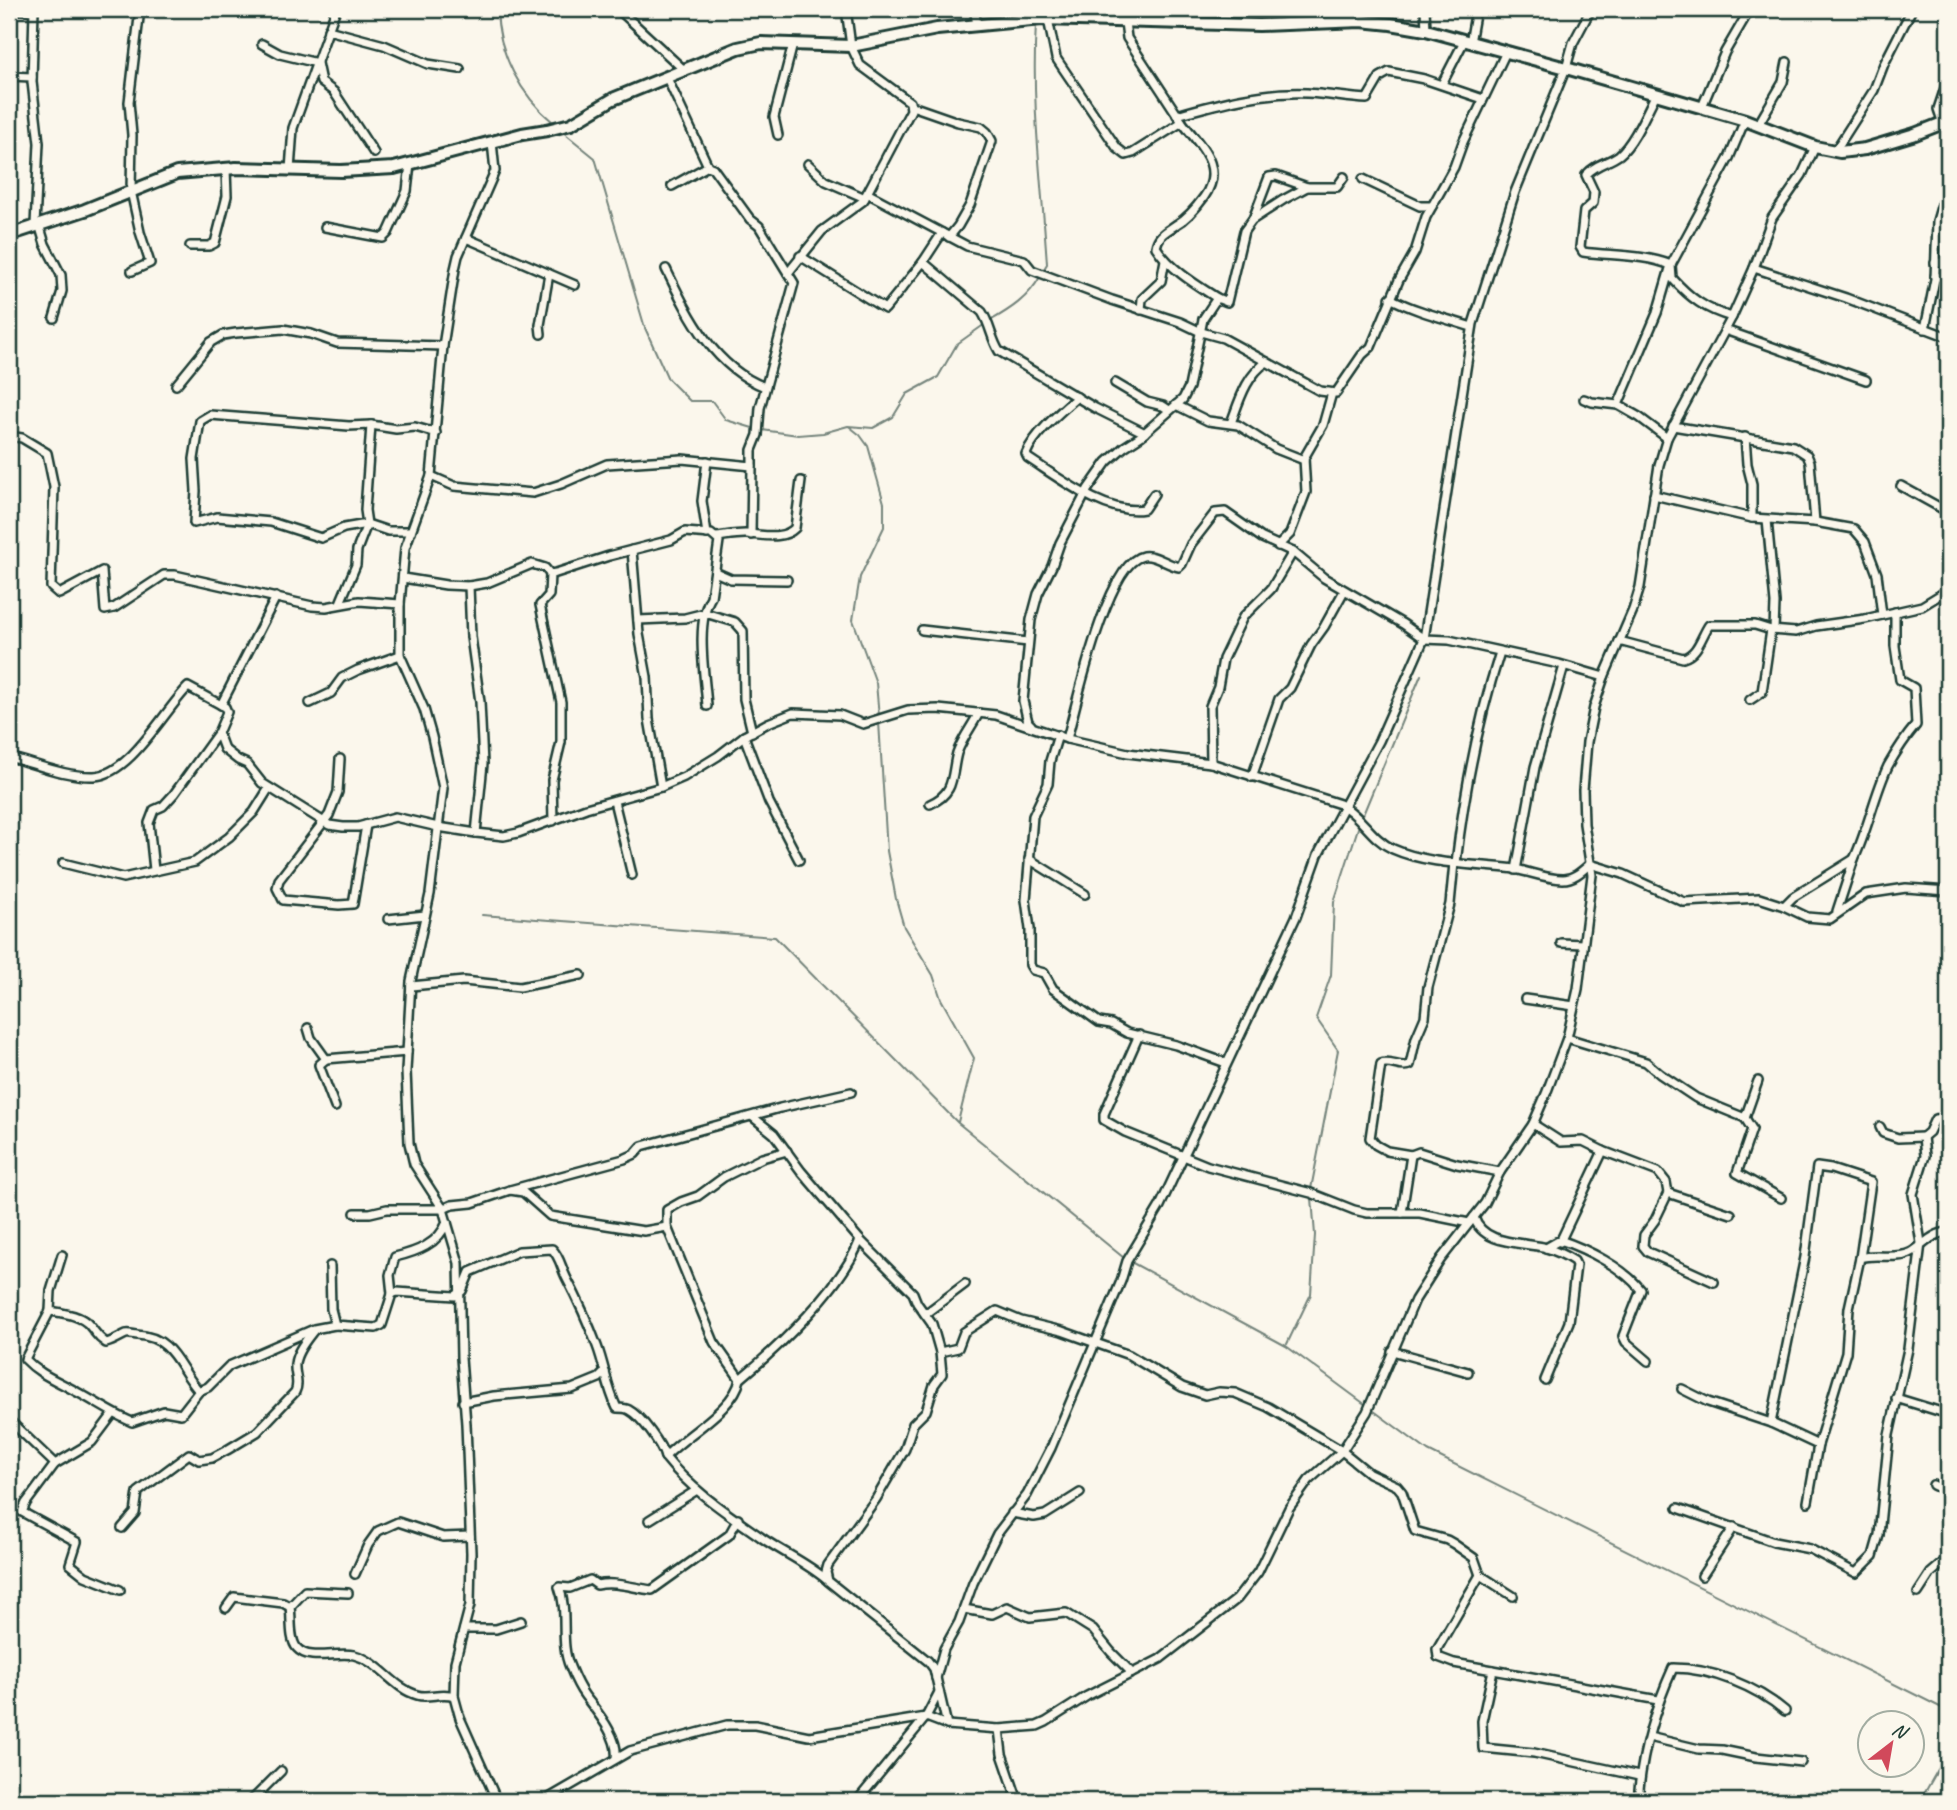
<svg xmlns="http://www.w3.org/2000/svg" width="1957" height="1810" font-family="Caveat,sans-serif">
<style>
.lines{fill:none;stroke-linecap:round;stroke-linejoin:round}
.stream{stroke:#74847b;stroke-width:2}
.street-casing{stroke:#1f3d34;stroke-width:12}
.secondary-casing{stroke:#1f3d34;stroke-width:16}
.street{stroke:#fbf7ec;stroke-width:7}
.secondary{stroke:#fbf7ec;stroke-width:10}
</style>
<rect width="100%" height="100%" fill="#fbf7ec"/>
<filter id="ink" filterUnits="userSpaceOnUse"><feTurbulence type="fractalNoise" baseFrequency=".0143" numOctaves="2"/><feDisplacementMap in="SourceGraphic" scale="14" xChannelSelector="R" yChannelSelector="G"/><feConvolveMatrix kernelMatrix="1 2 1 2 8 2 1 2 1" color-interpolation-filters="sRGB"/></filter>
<g filter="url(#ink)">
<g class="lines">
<g class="stream">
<path d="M497,9C498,53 520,95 554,123"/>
<path d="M1036,24C1031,105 1042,183 1047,264L1042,272"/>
<polyline points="563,132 595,158 645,328 668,379 690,401 712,401 726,420 756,429"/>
<path d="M990,321C1011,309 1028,298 1040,277"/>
<polyline points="850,427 860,435 868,446 884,503 884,527 860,577 853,620 876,683 879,717"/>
<polyline points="762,430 798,435 823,433 848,426 873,428 893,417 907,394 938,377 957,344 985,324"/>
<polyline points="879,722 887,851 896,899 904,927 933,975 941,999 974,1058 958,1122"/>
<polyline points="1362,817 1421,675"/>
<polyline points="482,915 775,937 958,1123 1124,1258"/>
<polyline points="1311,1189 1338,1050 1316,1018 1331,975 1334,902 1359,825"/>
<polyline points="1129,1261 1286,1346 1366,1405"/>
<polyline points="1287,1344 1311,1294 1315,1235 1312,1198"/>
<polyline points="1370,1408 1428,1451 1948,1711"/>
<polyline points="1920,1801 1948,1752"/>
</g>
<g class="street-casing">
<g id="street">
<polyline points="9,9 34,11"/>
<polyline points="34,9 32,82 39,143 35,225"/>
<polyline points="618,9 684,70"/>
<polyline points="974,9 977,24"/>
<polyline points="1425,9 1426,30"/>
<polyline points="1048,19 1056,58 1117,148 1126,155 1133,153 1182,122 1127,38 1125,22"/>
<polyline points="1152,23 1153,9"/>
<polyline points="328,30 384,45 428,64 460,69"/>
<polyline points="1470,43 1476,9"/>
<polyline points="262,44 280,54 317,63 321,82 334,92 374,153"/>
<polyline points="9,76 32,77"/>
<polyline points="667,78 708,166"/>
<polyline points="1442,84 1464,41"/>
<path d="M1656,94C1647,111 1634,143 1619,155C1608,163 1595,164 1586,175L1594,192L1593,203L1584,211L1580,247L1583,252C1612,256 1643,254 1671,265L1672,278C1690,298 1706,310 1732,317"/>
<polyline points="912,106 958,122 981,127 987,132 992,141 970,205 958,226 949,237"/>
<polyline points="1702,107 1725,52 1750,9"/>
<path d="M1177,115C1219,103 1263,91 1307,93C1327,94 1347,98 1367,99L1380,77L1389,72L1424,79L1483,99"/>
<path d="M1182,122C1201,147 1225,167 1204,197C1196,208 1188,218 1177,224C1168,231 1158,234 1156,247C1170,269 1195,284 1217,298"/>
<polyline points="1943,124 1938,109 1948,79"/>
<polyline points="1758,125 1783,82 1787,62"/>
<polyline points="778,135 774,117 793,44"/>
<polyline points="492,142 495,171 458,256 455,269 443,346 431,476 405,548 400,604 400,655 424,709 432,737 443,788 430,894 411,981 406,1071 409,1143 414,1164 443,1209 459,1263 461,1358 466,1424 471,1553 470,1605 455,1662 454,1696 460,1718 497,1801"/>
<polyline points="1835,151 1874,90 1884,64 1912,9"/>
<polyline points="808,164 826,181 865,198"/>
<polyline points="290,170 293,128 336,9"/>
<polyline points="1363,179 1420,206 1432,206"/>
<polyline points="867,193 967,246 1024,260 1032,270 1112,300 1180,322 1201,332 1223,338 1320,391 1336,393 1362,355 1371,347 1399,280 1415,252 1426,217 1454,167 1463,142 1506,52"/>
<polyline points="1253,219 1269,177 1276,176 1307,187"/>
<polyline points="39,224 45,244 61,275 62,291 54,318"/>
<polyline points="325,227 383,238 388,233 407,191 410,164"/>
<polyline points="466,238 575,285"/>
<polyline points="190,246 209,246 215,243 227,196 226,169"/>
<polyline points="800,256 885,309 923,262 942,233"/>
<path d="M923,262L982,312C990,324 991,338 999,351L1095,408L1145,433"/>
<polyline points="1935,263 1948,261"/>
<polyline points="1754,268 1846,298 1948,337"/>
<path d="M666,269C689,316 713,367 765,387"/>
<polyline points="132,271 150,263 140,232 131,191 132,135 129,102 140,9"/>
<polyline points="788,273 822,231 863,201 911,110 910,102 860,65 851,46 846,9"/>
<polyline points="1935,276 1948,279"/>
<path d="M1390,298C1417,312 1444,318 1472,327"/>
<polyline points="1141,310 1142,299 1161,281 1165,260"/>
<polyline points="1925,329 1935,279 1937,221 1948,183"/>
<polyline points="1725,330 1866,380"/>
<polyline points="541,334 540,325 549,274"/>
<polyline points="1115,383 1147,402 1163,406 1169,410"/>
<polyline points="176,385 211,342 223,335 236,333 283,329 311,334 337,343 443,346"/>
<path d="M1077,397C1061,411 1033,435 1026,454L1028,458C1058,477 1107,516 1144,509L1154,494"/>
<polyline points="1584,399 1592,402 1618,405"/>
<polyline points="1176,405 1208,421 1238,425 1276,449 1304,460"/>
<path d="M1231,423C1239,402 1246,375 1267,362"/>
<polyline points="1673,426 1793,446 1807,455 1810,462 1815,522"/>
<polyline points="9,436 22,438 47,453 54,487 51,587 59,594 102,571 105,610 114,608 164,575 175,575 312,606 326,607 359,601 400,604"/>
<polyline points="1745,437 1747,464 1752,484 1752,518"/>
<polyline points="1667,438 1639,417 1618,405 1657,313 1671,265 1729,158 1745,120"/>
<polyline points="431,476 454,486 533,493 561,484 607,464 682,459 752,466 752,450 758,435 760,408 794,283 759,226 750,219 713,168 708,166 672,186"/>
<polyline points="1901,486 1948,512"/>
<polyline points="1654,495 1752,518 1815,522 1854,529 1865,542 1877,574 1882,615"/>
<polyline points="1767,520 1775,603 1774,630"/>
<polyline points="411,531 388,531 367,524 344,528 321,538 271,522 217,517 194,523 196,491 194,459 200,421 210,415 349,426 371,425 396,429 415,427 436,433"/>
<polyline points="707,534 702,501 707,461"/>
<polyline points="751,535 752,466"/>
<path d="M716,537C725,536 736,534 745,534C761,534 782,541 795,528L801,481"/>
<polyline points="1278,546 1290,534 1306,492 1304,458 1323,425 1332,393"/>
<polyline points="632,550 639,634 647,677 649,719 661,787"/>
<polyline points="715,572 731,579 787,580"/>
<polyline points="550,574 549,595 540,605 561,702 561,742 552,780 553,821"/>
<path d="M403,578L446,585L469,586L487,583L532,564L545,568L550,574L556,573L609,556L671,540L685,532L711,534L719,541L711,597C695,622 705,677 707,706"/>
<polyline points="469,586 471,637 480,702 483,764 476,833"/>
<polyline points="340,603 356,565 357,550 367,524 365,510 371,425"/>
<polyline points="638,620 685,618 705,613 735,622 743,631 744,699 752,732"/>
<polyline points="922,630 1028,642"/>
<path d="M1619,641L1683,658C1698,654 1701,637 1709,625H1755L1771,630L1796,632L1816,626L1865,619L1922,606L1948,590"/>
<polyline points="1750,700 1762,692 1771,630"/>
<polyline points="310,703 331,693 342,678 358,670 400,655"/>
<polyline points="221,705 276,597"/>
<polyline points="1031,725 1028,722 1023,701 1031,620 1038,594 1052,566 1060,543 1088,489 1107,462 1124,447 1141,436 1183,399 1189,387 1203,319 1217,298 1227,302 1244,231 1252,220 1283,200 1307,187 1337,187 1344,177"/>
<polyline points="1058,735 1050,761 1048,784 1033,816 1026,900 1030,929 1030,965 1033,970 1044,973 1053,989 1099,1022 1111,1024 1127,1033 1176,1045 1226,1063"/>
<polyline points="744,736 769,802 799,860"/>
<path d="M1067,739C1076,706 1107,562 1143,556C1155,554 1167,565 1179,567L1182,564L1191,544L1215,513L1225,512L1262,538L1293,552L1324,578L1403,624L1424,639L1449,640L1559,664L1604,677"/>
<path d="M9,757C36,764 66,777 94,776C130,775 164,711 188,687L225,707L227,712L218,733L224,749L238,760L247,764L262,783L329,825L343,827H358L395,817L438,827L476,833L504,836L518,833L586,808L661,787L684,777L718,756L744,736L768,723L793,713L840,715L863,724L908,710L938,709L996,715L1067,739L1128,753L1211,763L1340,804C1361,815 1371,839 1393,849C1429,865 1476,864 1515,869C1530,872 1547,879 1563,879C1574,879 1582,871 1590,864L1623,874L1684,902L1759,898L1784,906L1807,917L1830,919L1866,894L1906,888L1948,891"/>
<polyline points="340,759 338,792 329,815 279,880 277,888 283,900 339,905 353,904 366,825"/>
<polyline points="1211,763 1210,706 1218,687 1223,659 1243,617 1271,589 1293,552"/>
<polyline points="1252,777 1279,699 1290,688 1311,645 1324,627 1344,591"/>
<polyline points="614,801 632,875"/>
<path d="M930,804C956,793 951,775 957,753C962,739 972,726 979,713"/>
<polyline points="1029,859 1085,894"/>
<path d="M1854,859C1868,829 1874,796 1888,766C1896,752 1905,738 1916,725L1914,688L1900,680L1895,646V612"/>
<polyline points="63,863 123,878 195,862 229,837 254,812 269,788"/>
<path d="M1454,863L1450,904L1428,987L1425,1017L1416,1038L1410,1065C1400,1069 1390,1060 1381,1064L1370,1138L1376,1145L1387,1151L1411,1155L1419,1152L1457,1164L1500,1172"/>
<path d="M1456,863C1464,794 1479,718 1500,652"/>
<polyline points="154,870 149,823 154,810 163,806 174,794 218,733"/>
<polyline points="1516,870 1535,767 1564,666"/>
<polyline points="1784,906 1793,897 1854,859 1837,911"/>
<polyline points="388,919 425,915"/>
<polyline points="1561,943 1583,944"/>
<polyline points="411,986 464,981 520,987 581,975"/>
<polyline points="1525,999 1574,1006"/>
<polyline points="308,1028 311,1038 326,1059 407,1052"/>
<polyline points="1139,1035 1104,1114 1104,1120 1125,1132 1208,1166 1311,1193 1354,1210 1367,1213 1420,1213 1469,1223"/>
<polyline points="1567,1038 1646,1062 1660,1074 1696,1098 1745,1118 1758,1081"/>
<polyline points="326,1059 319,1065 335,1107"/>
<polyline points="753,1117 774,1134 801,1171 860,1240 913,1293 917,1303 932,1324 940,1352 942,1374 934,1385 926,1411 913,1424 905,1449 876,1499 828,1565 826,1572 828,1581 928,1661 934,1669 947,1725"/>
<polyline points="1745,1118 1752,1129 1737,1173 1781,1198"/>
<polyline points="1533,1124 1561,1142 1583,1141 1603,1151 1658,1172 1666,1182 1668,1193 1655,1220 1644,1235 1643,1246 1648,1252 1714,1282"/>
<polyline points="1923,1137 1929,1132 1935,1119 1948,1117"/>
<path d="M510,1190L523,1192L550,1216L644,1231L667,1227L714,1342L740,1379C779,1347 842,1287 860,1240"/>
<polyline points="1668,1193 1731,1214"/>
<polyline points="355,1213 370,1213 387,1209 443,1209 452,1205 472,1203 510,1190 624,1159 635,1154 642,1146 780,1108 851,1092"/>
<polyline points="1402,1213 1411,1155"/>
<path d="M1474,1217C1482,1244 1519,1242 1543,1247C1553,1250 1565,1255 1574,1261L1576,1265L1569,1322L1545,1380"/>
<polyline points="667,1227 667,1210 681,1202 698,1196 724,1177 762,1158 787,1151"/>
<polyline points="1560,1242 1603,1151"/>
<path d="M1546,1248L1560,1240C1587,1249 1624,1268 1641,1290L1623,1336L1626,1342L1648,1361"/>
<path d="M62,1255L51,1291L50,1311C62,1313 82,1315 90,1326C97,1334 96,1336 106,1343C114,1341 121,1336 126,1334C130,1333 134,1335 137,1335C174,1337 178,1368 199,1391L208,1387L229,1366L314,1329L335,1325"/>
<path d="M330,1266L331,1309L335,1325L376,1328L382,1325L392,1294L397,1292L455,1296L462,1291L470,1272L519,1251L552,1249C560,1257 561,1267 566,1277C578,1300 588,1322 597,1346C605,1367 607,1388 617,1408C621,1408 626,1408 629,1410C642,1417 661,1444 665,1457"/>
<path d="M392,1294L390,1275L395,1257C416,1252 439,1244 447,1222"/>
<path d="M50,1311L25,1359C40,1375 58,1381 77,1392C96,1402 113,1414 132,1422L164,1411L181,1414L199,1391"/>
<polyline points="925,1314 965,1284"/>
<polyline points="1392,1351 1468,1372"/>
<polyline points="940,1352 958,1348 964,1332 997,1311 1021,1321 1062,1331 1129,1355 1182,1387 1205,1395 1219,1392 1235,1393 1268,1407 1342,1451 1369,1473 1397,1486 1402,1492 1415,1531 1447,1540 1454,1544 1474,1558 1480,1575 1513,1596"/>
<path d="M740,1379C735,1409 685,1435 665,1457C691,1490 728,1514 762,1538C784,1553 807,1563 827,1580"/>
<polyline points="1682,1389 1708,1402 1771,1423 1818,1445"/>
<polyline points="1896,1398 1948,1414"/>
<polyline points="463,1402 494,1396 572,1389 599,1378 605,1372"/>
<polyline points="113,1414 92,1442 55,1464 26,1503 22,1512 77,1542 70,1564 85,1576 120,1590"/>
<polyline points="9,1420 55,1464"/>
<polyline points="1771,1423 1805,1257 1817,1167 1831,1169 1871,1182 1860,1258"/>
<polyline points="1933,1485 1948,1492"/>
<path d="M1808,1502L1818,1445L1846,1352L1849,1308L1860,1258C1875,1253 1895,1260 1910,1253C1923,1246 1932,1233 1948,1232"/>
<polyline points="1678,1508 1774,1542 1810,1549 1856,1573 1873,1556 1879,1535 1889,1435 1908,1349 1921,1243 1913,1194 1925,1156 1923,1137 1898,1138 1883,1133 1880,1127"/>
<polyline points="1012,1513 1034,1517 1045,1515 1080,1493"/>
<polyline points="649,1520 697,1490"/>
<path d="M122,1528L135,1513L138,1492L189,1454L199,1460L212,1458L227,1450L257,1432L295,1392C300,1382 294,1375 295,1364C296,1352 307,1339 314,1330"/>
<polyline points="355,1574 368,1545 378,1531 398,1522 443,1537 470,1536"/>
<polyline points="1480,1575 1437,1649 1438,1657 1454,1663 1493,1670 1658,1700"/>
<polyline points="1702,1576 1734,1527"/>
<path d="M348,1593L305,1591L290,1607C292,1619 289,1639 297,1648C309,1662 337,1651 354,1655C379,1661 393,1688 417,1695C429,1699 441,1691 454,1696"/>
<polyline points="1918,1593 1931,1573 1945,1561 1948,1563"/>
<polyline points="226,1608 234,1597 283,1603 290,1607"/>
<polyline points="964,1609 992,1614 1007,1607 1030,1617 1066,1613 1093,1630 1111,1652 1132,1673"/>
<polyline points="464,1629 496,1629 521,1621"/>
<polyline points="1493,1670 1482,1721 1483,1748 1534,1753 1639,1776"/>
<polyline points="936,1678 944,1649 959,1622 973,1583 997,1534 1027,1495 1051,1448 1121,1281 1127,1261 1160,1206 1296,917 1318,855 1379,741 1424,639 1473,324 1515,192 1566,68 1573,43 1591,9"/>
<polyline points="999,1729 1002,1754 1018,1801"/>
<polyline points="1649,1737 1699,1749 1722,1750 1756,1757 1801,1762"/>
<path d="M616,1758C619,1737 597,1712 585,1696C579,1688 574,1677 570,1667C559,1642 569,1613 559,1587L570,1588L590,1580L597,1585C615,1581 633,1588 652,1590L729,1535L738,1519"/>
<polyline points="251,1801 281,1771"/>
<polyline points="544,1801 630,1751 727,1725 755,1725 809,1736 926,1717 947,1725 999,1729 1037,1726 1046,1722 1087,1696 1160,1659 1237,1599 1258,1572 1289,1508 1309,1480 1342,1451 1367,1412 1415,1300 1441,1259 1485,1203 1500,1172 1533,1124 1546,1094 1567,1038 1578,989 1592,875 1584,824 1583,790 1587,742 1594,707 1604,677 1633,610 1640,587 1659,465 1667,438 1732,317 1754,268 1772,218 1802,175 1815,147"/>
<polyline points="857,1801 926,1717 939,1692"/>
<path d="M1638,1801C1641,1755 1654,1710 1673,1668C1711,1668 1757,1687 1785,1711"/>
</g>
</g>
<g class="secondary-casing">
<polyline id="secondary" points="9,235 85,210 177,173 236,168 341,171 394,168 522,134 547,130 571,124 613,99 738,48 761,43 851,46 937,29 1042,19 1259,25 1361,21 1391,24 1426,30 1566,68 1745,120 1815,147 1840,152 1865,149 1915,134 1948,121"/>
</g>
<use href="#street" class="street"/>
<use href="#secondary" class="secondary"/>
</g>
</g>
<rect width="1957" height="1810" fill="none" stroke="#fbf7ec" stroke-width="35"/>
<rect x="18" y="18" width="1922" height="1775" fill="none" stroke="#1f3d34" stroke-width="2.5" filter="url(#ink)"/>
<g transform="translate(1891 1744) rotate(31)"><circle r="33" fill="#fbf7ec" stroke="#a3ada2" stroke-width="2"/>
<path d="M0-5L12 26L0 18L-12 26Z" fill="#d1495b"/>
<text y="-10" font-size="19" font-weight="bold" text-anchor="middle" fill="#1f3d34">N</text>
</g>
</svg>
